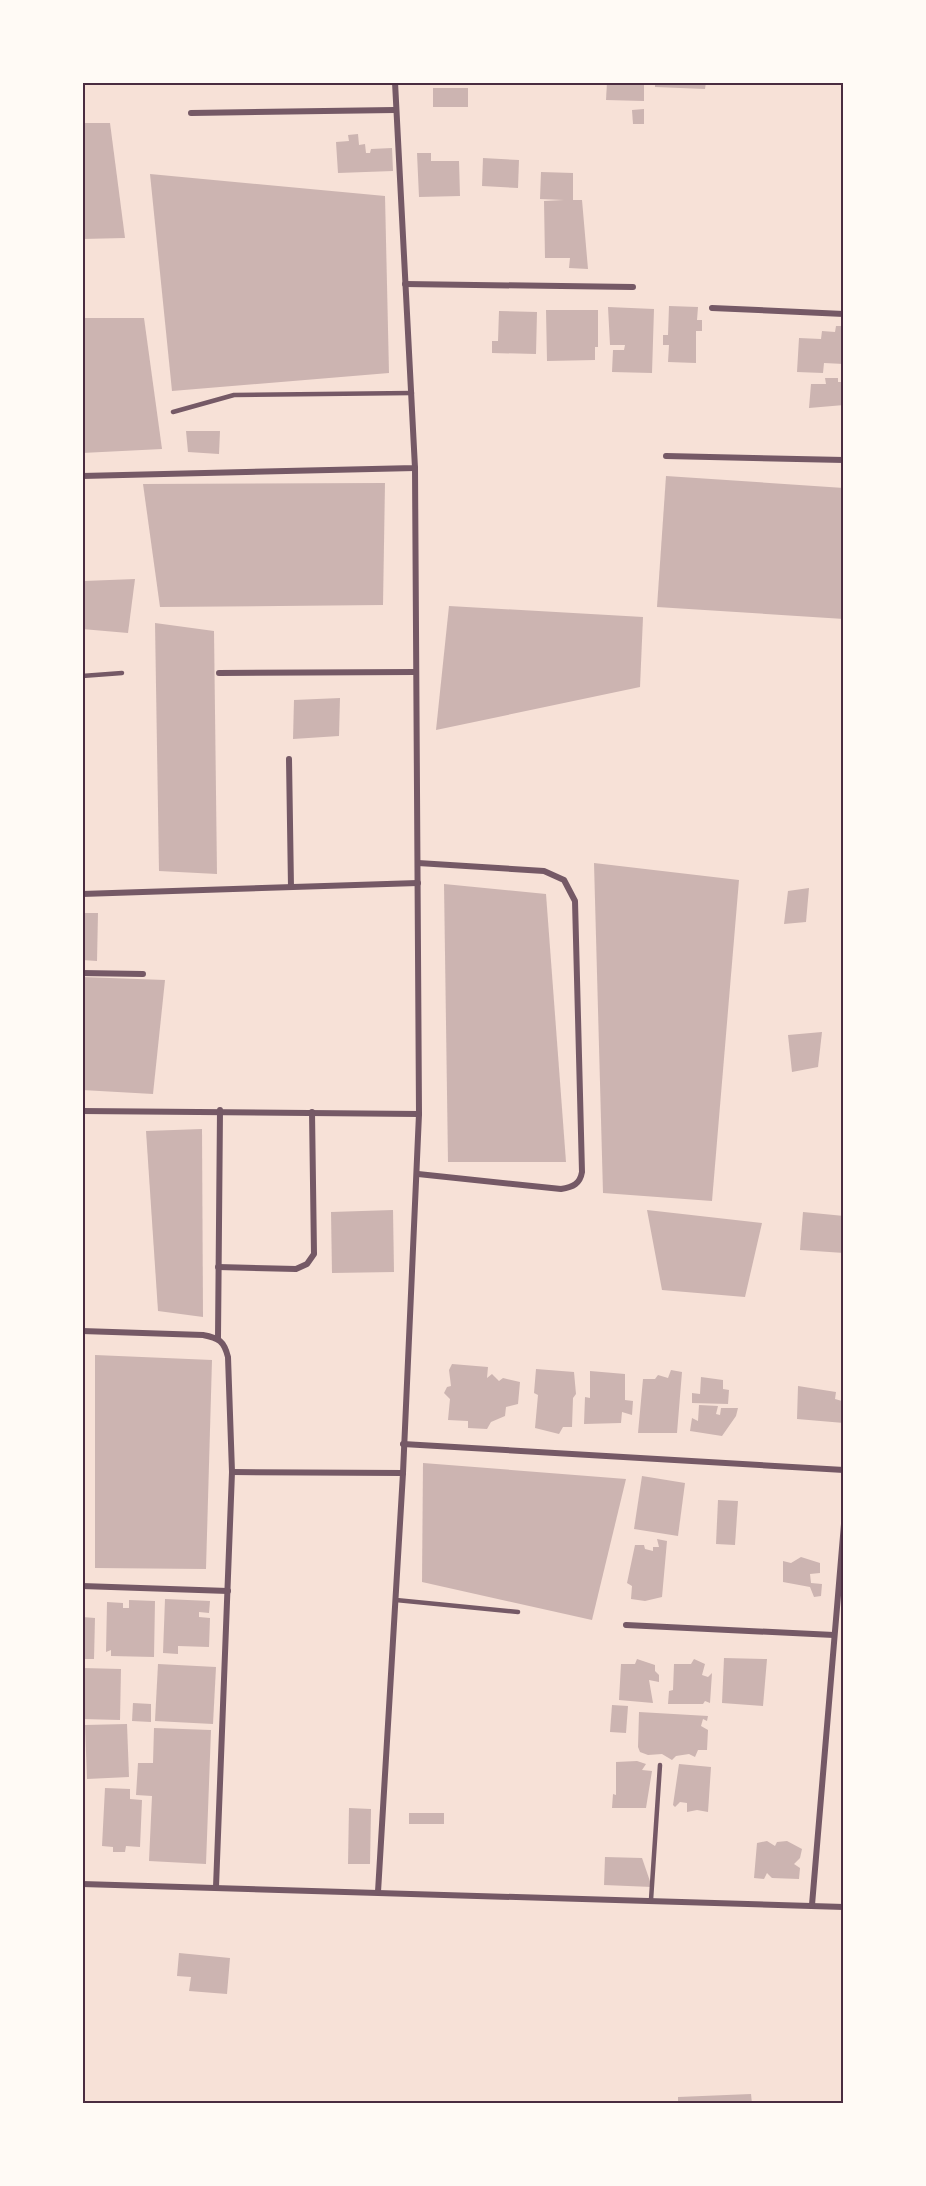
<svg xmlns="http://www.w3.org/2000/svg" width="926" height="2186" font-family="'Zilla Slab',serif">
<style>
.building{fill:#ccb4b1}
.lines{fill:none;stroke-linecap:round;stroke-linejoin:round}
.service{stroke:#755966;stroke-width:4.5}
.minor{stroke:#755966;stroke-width:6}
.neatline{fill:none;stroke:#4a2c40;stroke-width:2}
</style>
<rect width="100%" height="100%" fill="#f7e1d7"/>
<g class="building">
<polygon points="607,82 644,82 644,101 606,100"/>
<polygon points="655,82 706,82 705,89 655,87"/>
<rect x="433" y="88" width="35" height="19"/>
<polygon points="644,109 644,124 633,124 632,110"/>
<polygon points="82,123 110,123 125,238 82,239"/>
<polygon points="358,134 359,145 365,144 366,153 370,153 371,149 392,148 393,171 338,173 336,142 349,141 348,135"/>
<polygon points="417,153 431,153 431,161 459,161 460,196 419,197"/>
<polygon points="483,158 519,160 518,188 482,186"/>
<polygon points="541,172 573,173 573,200 582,200 588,269 569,268 570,258 545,258 544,201 564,200 540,199"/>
<polygon points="150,174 385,196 389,373 172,391"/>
<polygon points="669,306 698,307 697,320 702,320 702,331 696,331 696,363 668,362 669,345 663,345 663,335 668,335"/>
<polygon points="608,307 654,309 652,373 612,372 613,350 624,350 625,345 610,345"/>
<polygon points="546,310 598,310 598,347 595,347 595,360 547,361"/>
<polygon points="499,311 537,312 536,354 492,353 492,341 498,341"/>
<polygon points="82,318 144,318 162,449 82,453"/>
<polygon points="836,326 844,326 844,364 824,363 823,373 797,372 799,338 821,339 822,331 835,332"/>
<polygon points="825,378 838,378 838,382 844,382 844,405 809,408 811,384 826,384"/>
<polygon points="186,431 220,431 219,454 188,452"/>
<polygon points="666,476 844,488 844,619 657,607"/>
<polygon points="385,483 383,605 160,607 143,484"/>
<polygon points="135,579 128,633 82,629 84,581"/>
<polygon points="449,606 643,617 640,687 436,730"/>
<polygon points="155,623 214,631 217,874 159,871"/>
<polygon points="340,698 339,736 293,739 294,700"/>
<polygon points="594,863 739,880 712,1201 603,1193"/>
<polygon points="444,884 546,894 566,1162 448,1162"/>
<polygon points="809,888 806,922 784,924 788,891"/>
<polygon points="82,913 98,913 97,961 82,960"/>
<polygon points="82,977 165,980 153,1094 82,1090"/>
<polygon points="822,1032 818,1067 792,1072 788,1035"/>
<polygon points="202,1129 203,1317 158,1311 146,1131"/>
<polygon points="393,1210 394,1272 332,1273 331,1212"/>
<polygon points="647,1210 762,1223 745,1297 662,1290"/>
<polygon points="803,1212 844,1216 844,1253 800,1250"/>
<polygon points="95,1355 212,1360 206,1569 95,1568"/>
<polygon points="452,1364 488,1367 487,1378 492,1374 499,1381 503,1378 520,1382 518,1404 506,1407 505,1416 491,1422 487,1429 468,1428 468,1421 448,1420 450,1399 444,1393 447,1387 451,1386 449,1370"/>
<polygon points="536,1369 574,1372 576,1394 573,1398 572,1427 563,1427 559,1434 535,1428 538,1395 534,1393"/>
<polygon points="671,1370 682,1372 677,1433 638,1433 643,1379 655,1379 658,1375 668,1378"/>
<polygon points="590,1371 625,1374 625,1400 633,1401 632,1415 622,1412 621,1423 584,1424 585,1397 590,1398"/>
<polygon points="701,1377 723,1380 723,1389 729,1390 728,1404 692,1403 692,1393 700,1394"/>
<polygon points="798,1386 836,1392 835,1399 842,1401 844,1423 797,1419"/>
<polygon points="699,1405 718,1406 716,1414 720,1415 721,1408 738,1408 736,1416 722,1436 690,1431 692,1418 698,1421"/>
<polygon points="423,1463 626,1479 592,1620 422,1582"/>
<polygon points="642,1476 685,1483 678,1536 634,1529"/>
<polygon points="718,1500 738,1501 735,1545 716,1544"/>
<polygon points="657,1539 667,1541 662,1597 645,1601 631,1599 632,1586 627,1583 635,1545 644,1545 645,1549 653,1551 653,1547 659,1547"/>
<polygon points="801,1557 820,1563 820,1573 810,1574 811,1583 822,1584 821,1596 814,1597 810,1587 783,1582 783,1561 791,1563"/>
<polygon points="165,1599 210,1601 209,1613 199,1612 199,1617 210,1618 209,1647 178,1646 178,1654 163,1653"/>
<polygon points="129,1600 155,1601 154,1657 111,1656 111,1650 106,1652 107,1602 123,1603 123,1608 129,1608"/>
<polygon points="82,1617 95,1618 94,1659 82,1659"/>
<polygon points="724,1658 767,1659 763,1706 722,1703"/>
<polygon points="637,1659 655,1665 655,1671 659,1675 659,1682 649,1680 653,1703 619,1700 621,1664 635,1664"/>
<polygon points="694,1659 705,1664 702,1675 708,1677 712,1673 710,1703 705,1701 703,1704 668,1704 669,1691 673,1690 674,1664 691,1664"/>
<polygon points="158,1664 216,1667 213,1724 155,1721"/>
<polygon points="82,1668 121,1669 120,1720 82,1719"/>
<polygon points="133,1703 151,1704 151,1722 132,1721"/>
<polygon points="612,1705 628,1706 626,1733 610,1732"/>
<polygon points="639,1712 708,1716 707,1721 703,1719 701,1726 708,1730 707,1750 698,1750 695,1757 689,1754 676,1756 672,1760 662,1754 648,1755 640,1752 638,1747"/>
<polygon points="127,1724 129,1777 87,1779 85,1725"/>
<polygon points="154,1728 211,1730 206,1864 149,1861 152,1796 136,1795 138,1763 153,1763"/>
<polygon points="637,1761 646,1764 642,1770 652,1771 646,1808 612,1808 613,1794 616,1795 616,1762"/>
<polygon points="679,1764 711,1767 708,1812 697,1810 687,1812 687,1803 680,1802 675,1807 673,1805"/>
<polygon points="105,1788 130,1789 130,1799 142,1800 140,1847 126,1846 125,1852 113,1852 113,1847 102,1846"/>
<polygon points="349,1808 371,1809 370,1864 348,1864"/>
<rect x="409" y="1813" width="35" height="11"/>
<polygon points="767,1841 775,1846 777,1842 787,1841 802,1849 800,1858 794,1864 800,1868 799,1879 772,1878 767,1873 764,1879 754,1878 757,1843"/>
<polygon points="605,1857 642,1858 652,1887 604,1885"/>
<polygon points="179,1953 230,1958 227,1994 189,1991 191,1977 177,1976"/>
<polygon points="751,2094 752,2104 678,2104 678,2097"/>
</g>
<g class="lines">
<g class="service">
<polyline points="173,412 234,395 412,393"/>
<polyline points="82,676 122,673"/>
<polyline points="396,1600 518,1612"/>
<polyline points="651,1900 660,1765"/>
</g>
<g class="minor">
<polyline points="191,113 395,110"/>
<polyline points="405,284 633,287"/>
<polyline points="712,308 844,314"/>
<polyline points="666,456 844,460"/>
<polyline points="82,476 415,468 395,82"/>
<polyline points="219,673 416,672"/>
<polyline points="289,759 291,887"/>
<polyline points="82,894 418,883"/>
<polyline points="82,973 143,974"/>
<polyline points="82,1111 419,1114"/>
<path d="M418,1174L561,1189C573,1187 580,1184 582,1172L575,901L564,880L544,871L418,863"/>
<polyline points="218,1267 296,1269 307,1264 314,1254 312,1112"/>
<path d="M82,1331L203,1335C219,1338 224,1341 228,1357L232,1472L216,1887"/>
<polyline points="218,1338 220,1110"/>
<polyline points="403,1444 844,1470"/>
<polyline points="232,1472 403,1473 378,1892"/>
<polyline points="403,1473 419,1114 415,468"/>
<polyline points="82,1586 228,1591"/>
<polyline points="626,1625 834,1635"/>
<polyline points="82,1884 844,1907"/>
<polyline points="812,1905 844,1524"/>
</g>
</g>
<rect width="926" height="2186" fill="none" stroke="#fffaf5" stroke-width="168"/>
<rect x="84" y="84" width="758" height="2018" class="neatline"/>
</svg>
